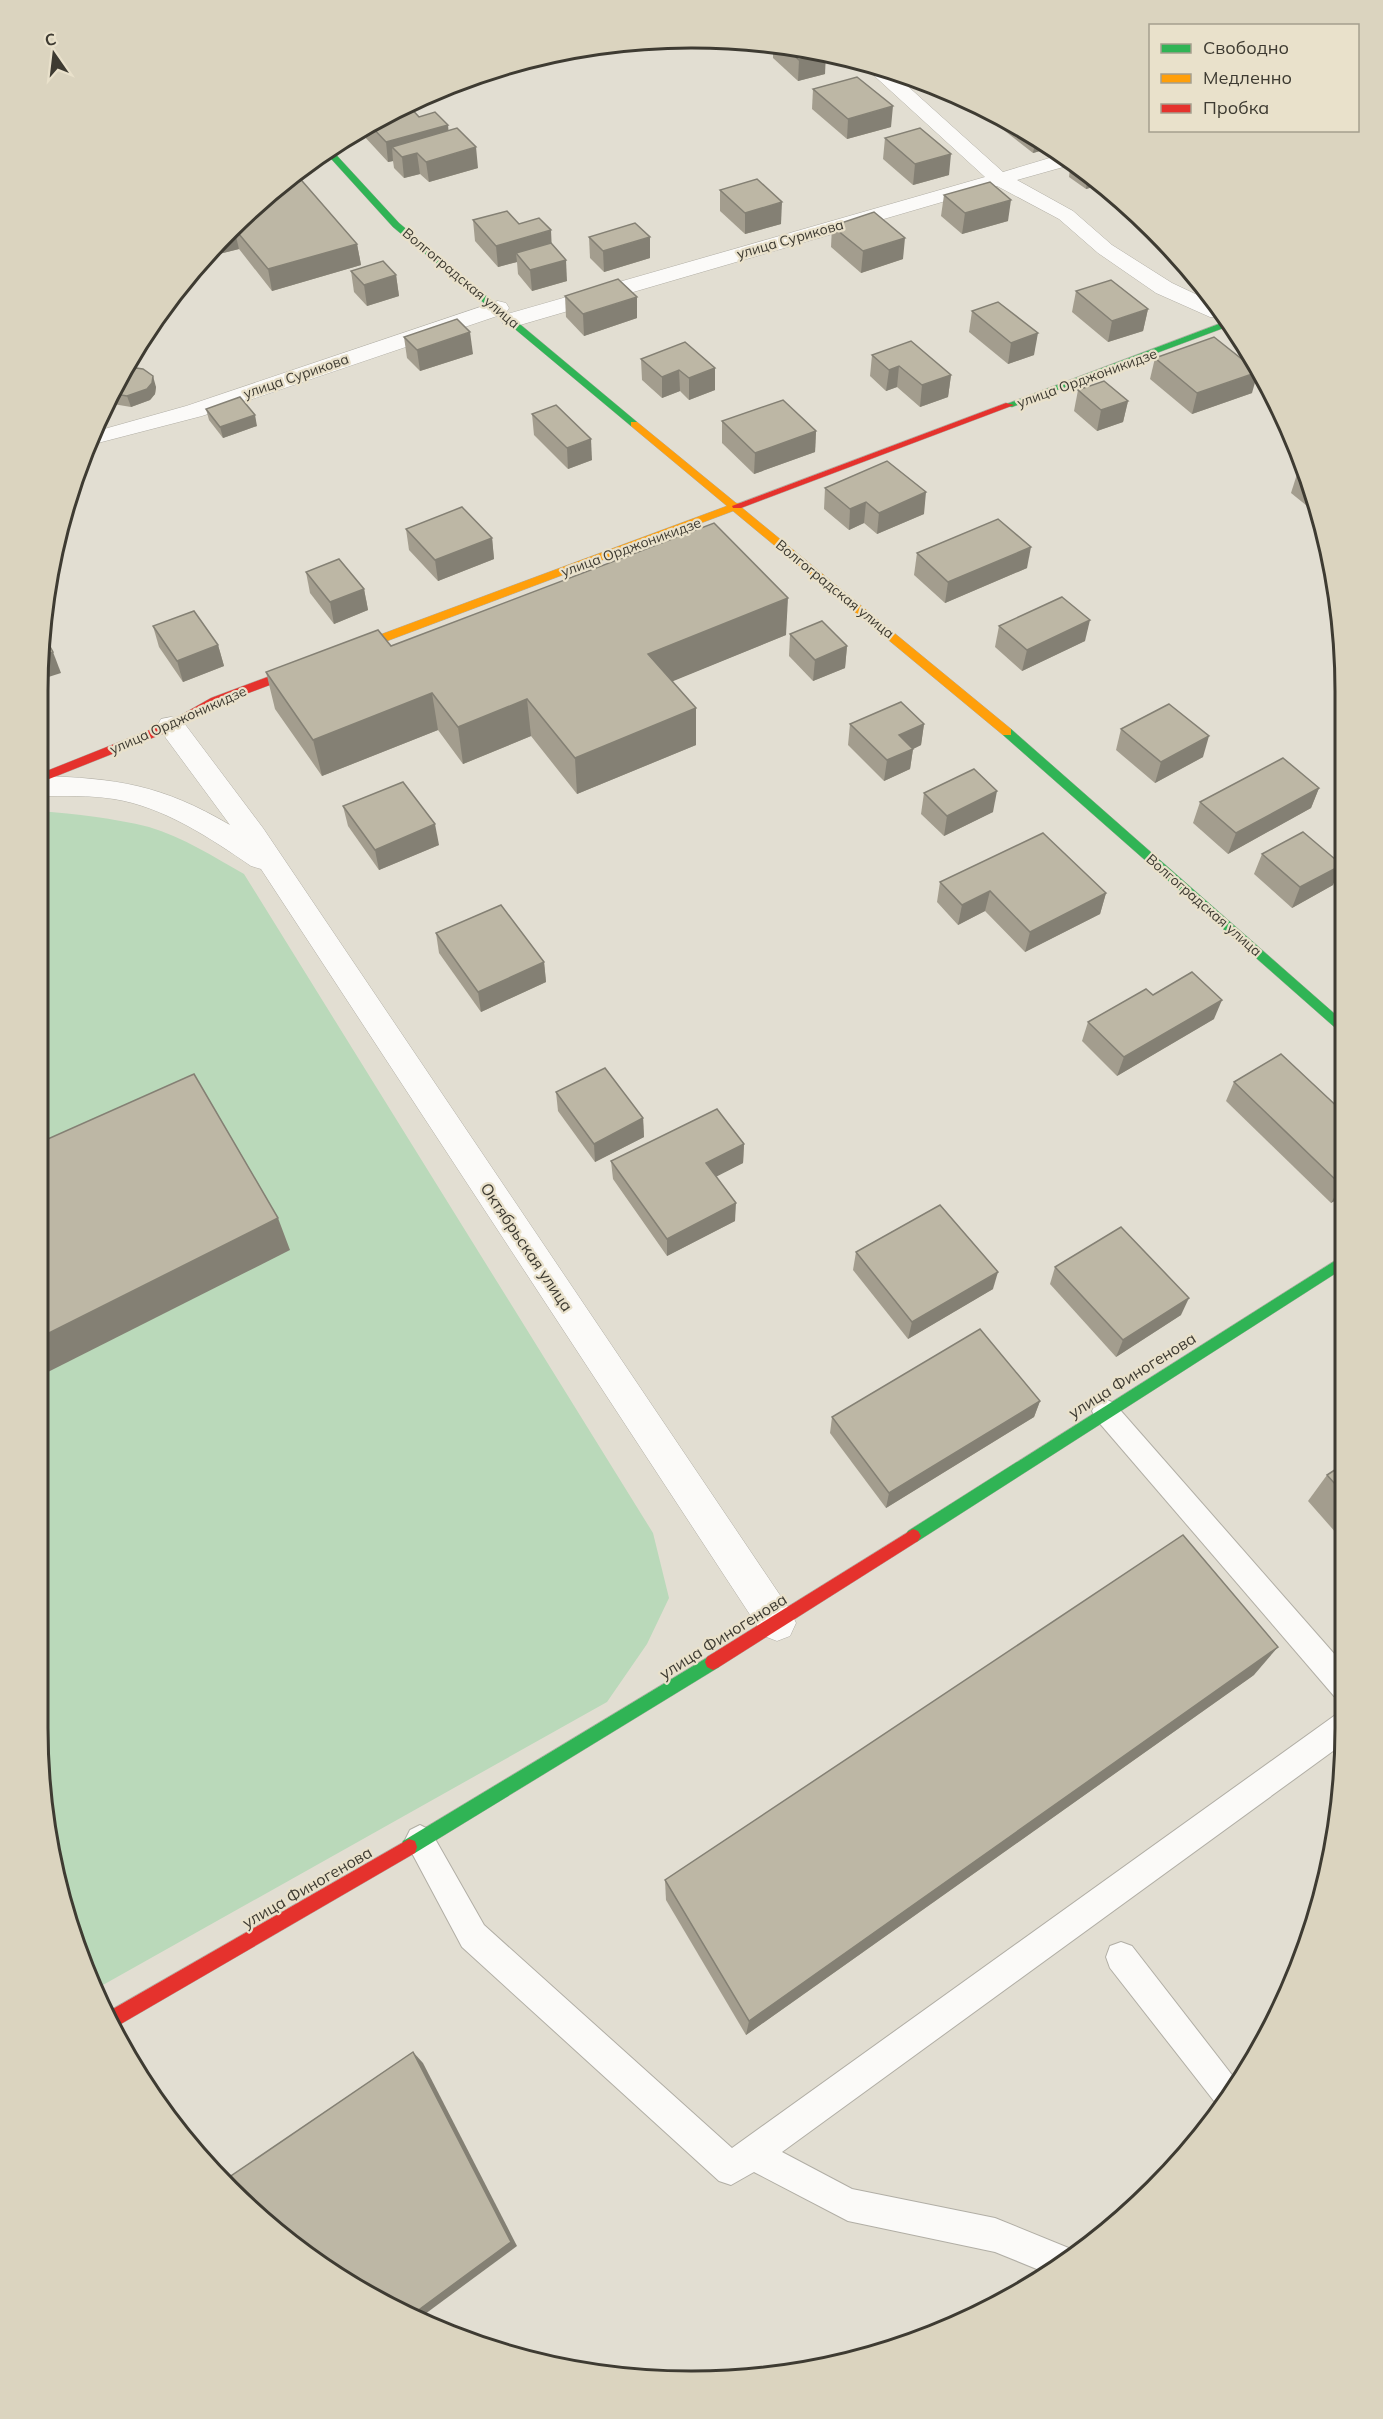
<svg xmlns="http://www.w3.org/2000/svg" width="1383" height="2419" font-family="Mulish,sans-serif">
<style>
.green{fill:#bad9ba}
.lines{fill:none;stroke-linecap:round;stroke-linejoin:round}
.lane-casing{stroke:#b1aea5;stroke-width:2}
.street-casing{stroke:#b1aea5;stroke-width:1}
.fast-casing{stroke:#b1aea5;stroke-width:1}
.slow-casing{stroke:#b1aea5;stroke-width:1}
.jam-casing{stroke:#b1aea5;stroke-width:1}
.lane{fill:#fbfaf8;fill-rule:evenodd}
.street{fill:#fbfaf8;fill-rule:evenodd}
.fast{fill:#30b455;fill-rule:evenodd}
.slow{fill:#ff9f0a;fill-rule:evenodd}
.jam{fill:#e5322d;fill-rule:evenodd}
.wall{fill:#a39d8e}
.shaded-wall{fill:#848074}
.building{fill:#bdb7a5;stroke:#848074;stroke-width:1.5}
.labels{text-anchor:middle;stroke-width:4.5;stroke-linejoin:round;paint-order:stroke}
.far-street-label{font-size:14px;fill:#3e3b32;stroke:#e9e1cb}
.street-label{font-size:16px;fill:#3e3b32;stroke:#e9e1cb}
.rim{fill:none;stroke:#3e3b32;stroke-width:3}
</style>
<rect width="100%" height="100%" fill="#e2ded2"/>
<path class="green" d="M40,811C76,814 113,818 149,827C183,837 214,857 244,874L653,1533L669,1598L647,1644L607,1702L94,1990L72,1937L43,1813Z"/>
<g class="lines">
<g class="lane-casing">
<g id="lane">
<polygon points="1105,1399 1114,1403 1344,1665 1344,1700 1334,1696 1096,1419 1092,1411 1096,1403"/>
<polygon points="1344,1712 1344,1743 782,2152 852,2189 995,2218 1076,2251 1077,2255 1049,2274 995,2252 848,2221 754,2172 731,2185 719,2181 462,1947 405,1840 410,1830 420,1825 430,1830 484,1925 732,2148 1334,1716"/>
<polygon points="1121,1942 1132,1946 1239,2084 1221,2110 1110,1968 1106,1957 1110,1946"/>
</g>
</g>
<g class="street-casing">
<g id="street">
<polygon points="868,65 893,73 1003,172 1063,154 1074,164 1017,180 1073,211 1112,245 1172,283 1208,300 1222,318 1210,317 1156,293 1098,253 1059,219 997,186 520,325 504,325 501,320 504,315 985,177 869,71"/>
<polygon points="498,301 506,303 509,308 506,313 202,416 90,445 97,431 186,406"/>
<path d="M171,717L181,719L263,828L790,1610L796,1623L790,1636L777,1641L764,1636L261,869L251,866C210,838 164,807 114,799C89,795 64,796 39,796V776C117,778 162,785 230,825L157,726L161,719Z"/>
</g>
</g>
<g class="fast-casing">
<g id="fast">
<polygon points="329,147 399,223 637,422 637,426 631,426 393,227 324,151"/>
<polygon points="1224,322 1229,326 1012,407 1004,405"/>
<polygon points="1007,728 1011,729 1344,1022 1344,1034 1340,1032 1003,735 1003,729"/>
<polygon points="1344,1255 1344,1268 918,1541 913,1543 908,1541 905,1536 908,1531"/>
<polygon points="713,1654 719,1657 721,1662 719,1667 415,1853 409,1855 403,1853 401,1847 403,1841"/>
</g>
</g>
<g class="slow-casing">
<polygon id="slow" points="631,422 637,422 736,503 741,504 741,507 1011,729 1011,735 1003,735 733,511 355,653 347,653 347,647 727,506 631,426"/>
</g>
<g class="jam-casing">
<g id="jam">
<polygon points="1006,403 1014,405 741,508 733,508 732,506"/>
<polygon points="351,646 355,647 355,653 219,704 175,729 39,783 39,774 167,723 211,698"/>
<polygon points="913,1529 918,1531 921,1536 918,1541 719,1667 713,1670 707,1667 705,1662 707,1657"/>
<polygon points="409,1839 415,1841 417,1847 415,1853 114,2028 112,2029 104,2014"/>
</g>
</g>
<use href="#lane" class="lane"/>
<use href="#street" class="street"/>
<use href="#fast" class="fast"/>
<use href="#slow" class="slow"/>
<use href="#jam" class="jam"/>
</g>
<g class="wall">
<polygon points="773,46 819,50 825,74 798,81 773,58"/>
<polygon points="813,89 891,127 847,139 812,109"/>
<polygon points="408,105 419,117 448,125 448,131 478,168 429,182 420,174 404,178 394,168 393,161 388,162 363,135 362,129"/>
<polygon points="997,117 1054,147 1033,153 996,124"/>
<polygon points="885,138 949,175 913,185 883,159"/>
<polygon points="1071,161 1100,185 1086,189 1069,177"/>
<polygon points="296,174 357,244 361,265 272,291 239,249 211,256 209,254 229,229"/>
<polygon points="720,190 781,224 745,234 720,211"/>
<polygon points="944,195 1008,221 962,234 941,216"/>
<polygon points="1141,218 1154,229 1161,238 1157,239 1139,226"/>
<polygon points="473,220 519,224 552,244 567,281 532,291 518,274 517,262 498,267 475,241"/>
<polygon points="832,226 903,259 861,273 831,247"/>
<polygon points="589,237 650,258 604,272 590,258"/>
<polygon points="351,271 396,275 399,296 367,306 354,292"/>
<polygon points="1076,291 1148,309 1143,331 1108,342 1072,312"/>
<polygon points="565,296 637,318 584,336 566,317"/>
<polygon points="972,311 1034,355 1008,364 969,332"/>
<polygon points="404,337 473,354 420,371 407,358"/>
<polygon points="872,355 951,375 948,397 920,407 897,387 886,391 870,376"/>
<polygon points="1155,358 1252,393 1192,414 1150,379"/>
<polygon points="641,359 715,368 715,390 689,400 680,391 662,398 642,380"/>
<polygon points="129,367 156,387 155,394 150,400 131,407 113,404 111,402"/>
<polygon points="1078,390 1128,401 1123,422 1097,431 1074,411"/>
<polygon points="206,409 257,426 223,438 209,420"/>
<polygon points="532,414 592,460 568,469 534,435"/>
<polygon points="722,421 816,431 815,452 754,474 722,443"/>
<polygon points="1298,471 1311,482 1317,514 1291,493"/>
<polygon points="825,488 924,514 877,534 864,523 849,530 824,509"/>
<polygon points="406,529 492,538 494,559 438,581 409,550"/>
<polygon points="917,553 1027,568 945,603 914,575"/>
<polygon points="306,572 364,589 368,610 334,624 310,593"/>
<polygon points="153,626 218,645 224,666 183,682 159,647"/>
<polygon points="999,626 1085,641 1022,671 995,647"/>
<polygon points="790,634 847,646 845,668 813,681 789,656"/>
<polygon points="786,635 672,681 696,708 696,745 577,794 531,736 463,764 438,730 322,776 275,709 266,672 391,646"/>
<polygon points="850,724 924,724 921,745 913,749 910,769 884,781 848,745"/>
<polygon points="1121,729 1203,757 1155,783 1116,750"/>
<polygon points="1319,788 1311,808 1228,854 1193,823 1200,802"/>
<polygon points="924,793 993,812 944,836 921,814"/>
<polygon points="343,806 439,845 379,870 348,826"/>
<polygon points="1262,854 1333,885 1292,908 1254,874"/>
<polygon points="940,882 1106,893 1100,914 1025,952 985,911 958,925 937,902"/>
<polygon points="436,933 544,962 546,982 481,1012 439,953"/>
<polygon points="1153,995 1214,1019 1117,1076 1082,1041 1088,1022"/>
<polygon points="1234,1082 1344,1113 1344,1195 1331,1203 1226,1101"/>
<polygon points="556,1092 643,1118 644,1137 595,1162 558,1111"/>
<polygon points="744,1144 743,1163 716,1176 735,1221 667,1256 613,1179 611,1161"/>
<polygon points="856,1252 993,1289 908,1339 853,1270"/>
<polygon points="1055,1267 1181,1315 1116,1357 1050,1284"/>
<polygon points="1040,1401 1034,1417 886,1508 830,1433 832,1417"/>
<polygon points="1344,1464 1344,1542 1308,1501 1327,1475"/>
<polygon points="1254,1675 746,2035 666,1900 665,1880"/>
</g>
<g class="shaded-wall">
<polygon points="826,53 825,74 798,81 799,60"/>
<polygon points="893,106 891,127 847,139 848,119"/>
<polygon points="448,125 450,146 417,153 420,174 404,178 402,157 392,147 393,161 388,162 386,142"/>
<polygon points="1036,138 1054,147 1033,153"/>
<polygon points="476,147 478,168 429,182 426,162"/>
<polygon points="951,154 949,175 913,185 915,164"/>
<polygon points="1088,175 1100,185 1086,189"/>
<polygon points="1011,200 1008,221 962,234 965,213"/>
<polygon points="782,202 781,224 745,234 745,213"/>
<polygon points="234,228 239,249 211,256 210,252 229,229"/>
<polygon points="551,230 552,252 516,253 517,262 498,267 496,246"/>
<polygon points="650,237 650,258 604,272 603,251"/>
<polygon points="905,238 903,259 861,273 863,251"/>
<polygon points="357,244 361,265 272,291 268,269"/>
<polygon points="566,260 567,281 532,291 530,270"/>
<polygon points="396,275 399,296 367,306 364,285"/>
<polygon points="637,297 637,318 584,336 583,314"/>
<polygon points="1148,309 1143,331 1108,342 1112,321"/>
<polygon points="470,332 473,354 420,371 417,350"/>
<polygon points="1038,333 1034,355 1008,364 1011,343"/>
<polygon points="899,366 897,387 886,391 889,370"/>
<polygon points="715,368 715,390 689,400 689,378"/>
<polygon points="679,370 680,391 662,398 662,377"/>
<polygon points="1258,372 1252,393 1192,414 1197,393"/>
<polygon points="951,375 948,397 920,407 922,385"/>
<polygon points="153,376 156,387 155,394 150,400 131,407 127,396"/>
<polygon points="1128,401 1123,422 1097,431 1101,410"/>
<polygon points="255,415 257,426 223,438 220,427"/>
<polygon points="816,431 815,452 754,474 755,453"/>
<polygon points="591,439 592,460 568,469 567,448"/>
<polygon points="926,492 924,514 877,534 879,513"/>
<polygon points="866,502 864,523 849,530 850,509"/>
<polygon points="492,538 494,559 438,581 435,560"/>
<polygon points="1031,547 1027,568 945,603 948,582"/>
<polygon points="364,589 368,610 334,624 330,602"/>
<polygon points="788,598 786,635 649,691 648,654"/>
<polygon points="1090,620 1085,641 1022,671 1027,650"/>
<polygon points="218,645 224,666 183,682 177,661"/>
<polygon points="847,646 845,668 813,681 815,660"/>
<polygon points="53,652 61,673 39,680 39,657"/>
<polygon points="432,693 438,730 322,776 313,740"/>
<polygon points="527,699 531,736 463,764 458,727"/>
<polygon points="696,708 696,745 577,794 575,758"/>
<polygon points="924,724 921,745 913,749 910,769 884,781 887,760 899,735"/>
<polygon points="1209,736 1203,757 1155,783 1161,762"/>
<polygon points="1319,788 1311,808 1228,854 1236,833"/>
<polygon points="997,791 993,812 944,836 947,816"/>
<polygon points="435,824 439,845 379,870 375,850"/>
<polygon points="1342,865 1333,885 1292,908 1300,887"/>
<polygon points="990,891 985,911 958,925 962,905"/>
<polygon points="1106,893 1100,914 1025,952 1030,932"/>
<polygon points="544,962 546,982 481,1012 478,992"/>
<polygon points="1222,1000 1214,1019 1117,1076 1124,1057"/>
<polygon points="643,1118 644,1137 595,1162 594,1144"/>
<polygon points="744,1144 743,1163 706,1182 706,1163"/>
<polygon points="1344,1184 1344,1195 1331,1203 1341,1185"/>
<polygon points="736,1203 735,1221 667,1256 667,1239"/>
<polygon points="278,1218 290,1250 42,1375 41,1337"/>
<polygon points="998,1272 993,1289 908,1339 912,1322"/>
<polygon points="1189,1298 1181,1315 1116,1357 1123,1340"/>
<polygon points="1040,1401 1034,1417 886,1508 889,1493"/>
<polygon points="1278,1647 1254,1675 746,2035 749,2021"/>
<polygon points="413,2052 423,2063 517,2246 417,2320 409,2317"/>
</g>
<g class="building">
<polygon points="784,47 819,50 826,53 799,60"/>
<polygon points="857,77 893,106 848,119 813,89"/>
<polygon points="408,105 419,117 435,112 448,125 386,142 370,125"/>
<polygon points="457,128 476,147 426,162 417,153 402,157 392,147"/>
<polygon points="920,128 951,154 915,164 885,138"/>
<polygon points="296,174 357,244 268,269 234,228 229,229"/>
<polygon points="757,179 782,202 745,213 720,190"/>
<polygon points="990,182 1011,200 965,213 944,195"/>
<polygon points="507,211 519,224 539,218 551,230 496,246 473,220"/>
<polygon points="874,212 905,238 863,251 832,226"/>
<polygon points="635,223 650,237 603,251 589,237"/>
<polygon points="551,243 566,260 530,270 516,253"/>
<polygon points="383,261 396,275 364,285 351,271"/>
<polygon points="618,279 637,297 583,314 565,296"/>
<polygon points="1111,280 1148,309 1112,321 1076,291"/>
<polygon points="998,302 1038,333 1011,343 972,311"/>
<polygon points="457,319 470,332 417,350 404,337"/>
<polygon points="1214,337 1258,372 1197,393 1155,358"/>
<polygon points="911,341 951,375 922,385 899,366 889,370 872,355"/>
<polygon points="685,342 715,368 689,378 679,370 662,377 641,359"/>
<polygon points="129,367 143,369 153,376 152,383 147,389 127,396 115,394"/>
<polygon points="1104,381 1128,401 1101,410 1078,390"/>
<polygon points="240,397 255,415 220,427 206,409"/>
<polygon points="783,400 816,431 755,453 722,421"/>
<polygon points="556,405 591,439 567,448 532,414"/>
<polygon points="887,461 926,492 879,513 866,502 850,509 825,488"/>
<polygon points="1305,469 1311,481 1298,471"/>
<polygon points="462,507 492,538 435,560 406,529"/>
<polygon points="998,519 1031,547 948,582 917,553"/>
<polygon points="714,523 788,598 648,654 696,708 575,758 527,699 458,727 432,693 313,740 266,672 378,630 391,646"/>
<polygon points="339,559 364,589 330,602 306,572"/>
<polygon points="1062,597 1090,620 1027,650 999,626"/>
<polygon points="194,611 218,645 177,661 153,626"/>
<polygon points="822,621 847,646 815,660 790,634"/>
<polygon points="42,632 53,652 39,657 39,648"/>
<polygon points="901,702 924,724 899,735 913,749 887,760 850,724"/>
<polygon points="1169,704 1209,736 1161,762 1121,729"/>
<polygon points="1283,758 1319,788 1236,833 1200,802"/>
<polygon points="974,769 997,791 947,816 924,793"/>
<polygon points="403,782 435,824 375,850 343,806"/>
<polygon points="1303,832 1342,865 1300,887 1262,854"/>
<polygon points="1043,833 1106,893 1030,932 990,891 962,905 940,882"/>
<polygon points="501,905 544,962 478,992 436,933"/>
<polygon points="1192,972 1222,1000 1124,1057 1088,1022 1146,989 1153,995"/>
<polygon points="1281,1054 1344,1113 1344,1184 1341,1185 1234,1082"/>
<polygon points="605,1068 643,1118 594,1144 556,1092"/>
<polygon points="194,1074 278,1218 41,1337 41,1142"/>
<polygon points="717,1109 744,1144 706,1163 736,1203 667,1239 611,1161"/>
<polygon points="940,1205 998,1272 912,1322 856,1252"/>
<polygon points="1121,1227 1189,1298 1123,1340 1055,1267"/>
<polygon points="980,1329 1040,1401 889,1493 832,1417"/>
<polygon points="1344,1464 1344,1494 1327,1475"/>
<polygon points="1183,1535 1278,1647 749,2021 665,1880"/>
<polygon points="413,2052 511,2242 409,2317 403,2314 328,2271 229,2190 222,2182"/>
</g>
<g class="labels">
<g class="far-street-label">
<text transform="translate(790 239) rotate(-16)" y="5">улица Сурикова</text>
<text transform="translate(461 278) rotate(40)" y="5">Волгоградская улица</text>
<text transform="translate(296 376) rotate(-19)" y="5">улица Сурикова</text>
<text transform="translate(1087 378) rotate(-20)" y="5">улица Орджоникидзе</text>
<text transform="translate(631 547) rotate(-20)" y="5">улица Орджоникидзе</text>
<text transform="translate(835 589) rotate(39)" y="5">Волгоградская улица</text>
<text transform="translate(178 720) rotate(-24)" y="5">улица Орджоникидзе</text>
<text transform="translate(1204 905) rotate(41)" y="5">Волгоградская улица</text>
</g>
<g class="street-label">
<text transform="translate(527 1247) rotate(56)" y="6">Октябрьская улица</text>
<text transform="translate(1132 1375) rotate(-32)" y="6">улица Финогенова</text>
<text transform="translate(723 1636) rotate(-32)" y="6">улица Финогенова</text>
<text transform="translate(307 1887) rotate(-30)" y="6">улица Финогенова</text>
</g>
</g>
<path d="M0 0H1383V2419H0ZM691 48H692A643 643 0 0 1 1335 691V1728A643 643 0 0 1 692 2371H691A643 643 0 0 1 48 1728V691A643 643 0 0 1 691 48Z" fill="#dbd4bf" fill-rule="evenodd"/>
<path class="rim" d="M691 48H692A643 643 0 0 1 1335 691V1728A643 643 0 0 1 692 2371H691A643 643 0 0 1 48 1728V691A643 643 0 0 1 691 48Z"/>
<rect x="1149" y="24" width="210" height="108" fill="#e9e1cb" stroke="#a59f8e" stroke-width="1.5"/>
<rect x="1161" y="44" width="30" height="9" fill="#30b455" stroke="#a59f8e" stroke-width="1.5"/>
<text x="1203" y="54" font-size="18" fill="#3e3b32">Свободно</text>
<rect x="1161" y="74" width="30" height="9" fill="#ff9f0a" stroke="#a59f8e" stroke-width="1.5"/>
<text x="1203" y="84" font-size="18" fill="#3e3b32">Медленно</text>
<rect x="1161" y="104" width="30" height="9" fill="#e5322d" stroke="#a59f8e" stroke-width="1.5"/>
<text x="1203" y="114" font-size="18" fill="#3e3b32">Пробка</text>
<g transform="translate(54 54) rotate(346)" stroke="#e9e1cb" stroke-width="4.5" paint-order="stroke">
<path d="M0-4.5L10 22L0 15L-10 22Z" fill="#3e3b32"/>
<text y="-9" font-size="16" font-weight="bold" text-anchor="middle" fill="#3e3b32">С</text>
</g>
</svg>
